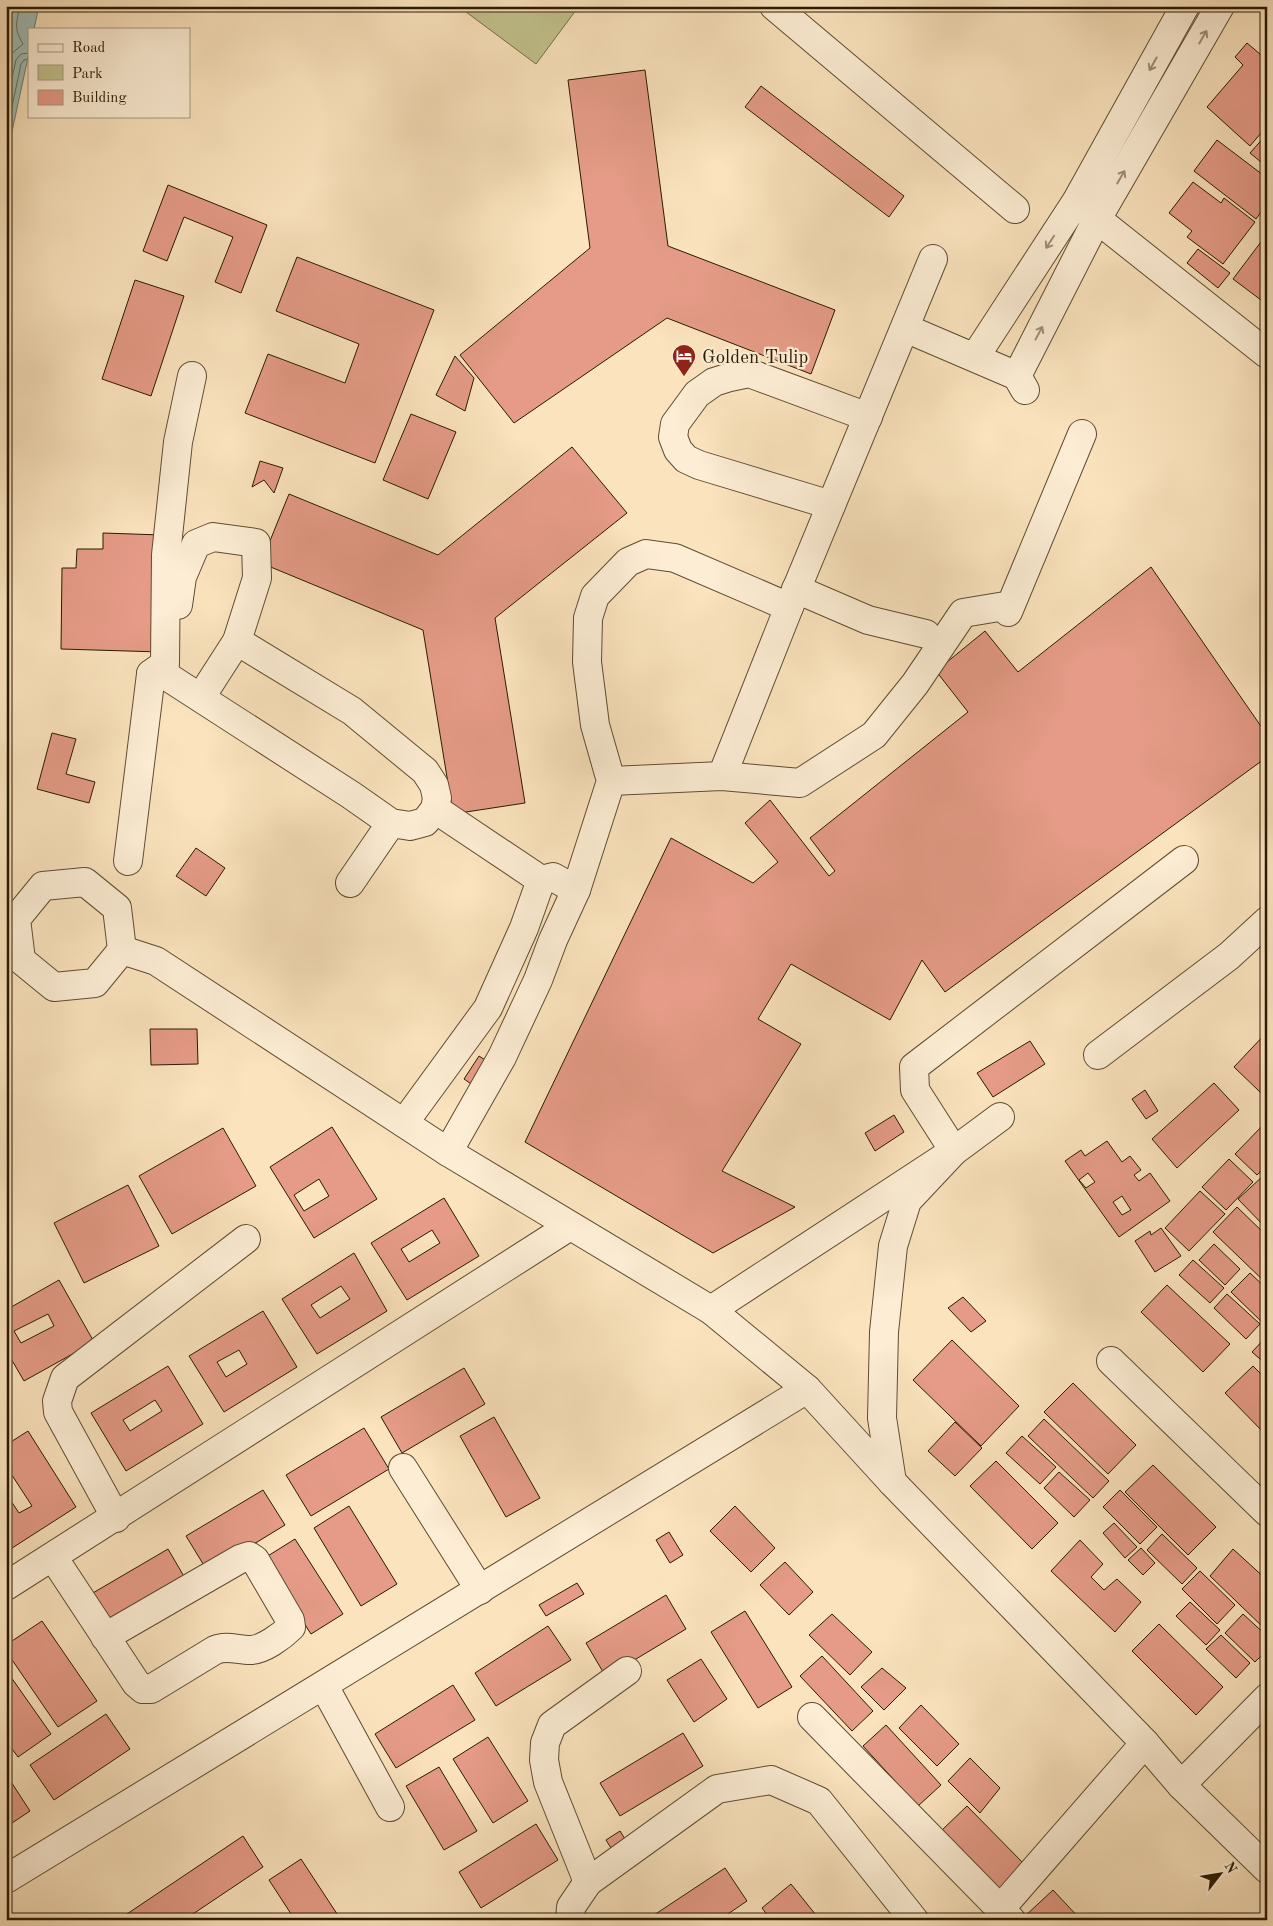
<svg xmlns="http://www.w3.org/2000/svg" width="1273" height="1926" font-family="'Old Standard TT',serif">
<style>
.green{fill:#c2c38e;stroke:#766e48}
.water{fill:#9fbdb5;stroke:#707c6d}
.lines{fill:none;stroke-linecap:round;stroke-linejoin:round}
.shore{stroke:#646c5c;stroke-width:1}
.building{fill:#e59b87;stroke:#2a1a02;fill-rule:evenodd}
.minor-casing{stroke:#5e4c31;stroke-width:30}
.minor{stroke:#fcedd4;stroke-width:28}
.oneway{stroke:#9e8e76}
.labels{text-anchor:middle;stroke-width:4.5;stroke-linejoin:round;paint-order:stroke}
.poi-label{font-size:19px;fill:#2a1a02;stroke:#fcedd4;text-anchor:start}
</style>
<rect width="100%" height="100%" fill="#fae3bd"/>
<filter id="stains"><feTurbulence type="fractalNoise" baseFrequency=".004" numOctaves="4"/><feColorMatrix values="0 0 0 0 .2 0 0 0 0 .09 0 0 0 0 .02 0 0 0 .5 -.17"/></filter>
<radialGradient id="worn" r=".72"><stop offset=".6" stop-color="#630" stop-opacity="0"/><stop offset="1" stop-color="#630" stop-opacity=".3"/></radialGradient>
<polygon class="green" points="458,6 579,6 536,64"/>
<polygon class="water" points="6,6 39,6 34,29 29,29 29,53 6,159"/>
<g class="lines">
<g class="shore">
<path d="M6,69L10,55L23,44C14,29 16,24 20,6"/>
<polyline points="6,105 16,60 21,54 29,53"/>
<polyline points="6,135 21,64 24,60 29,59"/>
</g>
</g>
<g class="building">
<polygon points="1247,43 1267,60 1267,126 1250,146 1207,107 1243,65 1235,57"/>
<polygon points="645,70 668,246 835,310 811,374 667,318 514,423 460,355 590,248 568,80"/>
<polygon points="761,86 904,196 889,217 745,107"/>
<polygon points="1267,134 1267,167 1250,153"/>
<polygon points="1217,140 1267,178 1267,204 1256,219 1194,171"/>
<polygon points="1193,182 1221,203 1224,198 1255,222 1223,264 1187,237 1192,231 1169,213"/>
<polygon points="168,185 267,225 241,293 215,282 233,237 184,217 167,261 143,251"/>
<polygon points="1267,234 1267,293 1261,300 1233,279"/>
<polygon points="1198,249 1230,273 1218,288 1187,263"/>
<polygon points="297,257 434,310 375,463 245,413 268,354 345,383 359,344 276,311"/>
<polygon points="135,280 184,296 151,396 102,379"/>
<polygon points="455,356 474,378 465,411 436,395"/>
<polygon points="411,414 456,432 428,499 383,480"/>
<polygon points="572,447 627,513 495,618 525,803 453,814 423,630 261,563 289,494 438,555"/>
<polygon points="260,461 283,468 274,493 264,480 252,487"/>
<polygon points="103,533 162,535 160,652 61,649 62,568 76,568 77,549 103,549"/>
<polygon points="1151,567 1267,735 1267,757 945,992 922,960 890,1020 791,964 758,1019 801,1044 722,1171 795,1207 713,1253 525,1142 671,838 753,883 778,862 745,823 770,800 829,876 835,871 810,838 968,712 936,671 985,631 1018,672"/>
<polygon points="52,733 76,739 66,774 95,782 89,803 37,789"/>
<polygon points="196,848 225,868 206,896 176,876"/>
<polygon points="150,1029 197,1029 198,1064 151,1065"/>
<polygon points="1267,1032 1267,1087 1261,1093 1234,1067"/>
<polygon points="1030,1041 1045,1064 993,1097 977,1073"/>
<polygon points="479,1056 493,1065 477,1088 464,1079"/>
<polygon points="1214,1083 1239,1110 1177,1168 1152,1139"/>
<polygon points="1145,1090 1158,1111 1146,1119 1132,1099"/>
<polygon points="894,1115 904,1132 875,1151 865,1133"/>
<polygon points="1266,1122 1267,1165 1257,1175 1235,1154"/>
<path d="M332,1127L377,1199L314,1238L270,1167ZM319,1179L329,1196L304,1211L294,1195Z"/>
<polygon points="223,1128 256,1186 172,1234 139,1176"/>
<path d="M1107,1141L1122,1162L1130,1156L1141,1170L1134,1175L1139,1181L1150,1173L1170,1201L1119,1237L1065,1161L1081,1150L1085,1156ZM1088,1173L1095,1182L1086,1188L1079,1180ZM1122,1196L1131,1210L1122,1215L1113,1202Z"/>
<polygon points="1229,1159 1253,1182 1226,1210 1202,1187"/>
<polygon points="1263,1176 1267,1180 1267,1229 1238,1199"/>
<polygon points="128,1185 159,1246 84,1283 54,1223"/>
<polygon points="1200,1191 1225,1214 1189,1251 1165,1228"/>
<path d="M444,1198L479,1256L407,1300L371,1243ZM432,1230L440,1243L409,1262L401,1249Z"/>
<polygon points="1237,1207 1267,1236 1267,1284 1213,1232"/>
<polygon points="1161,1228 1181,1256 1155,1272 1135,1241 1150,1231 1151,1235"/>
<polygon points="1214,1244 1240,1269 1225,1285 1199,1260"/>
<path d="M354,1253L387,1311L317,1354L282,1299ZM341,1286L350,1299L320,1318L311,1305Z"/>
<polygon points="1193,1260 1224,1288 1210,1303 1179,1275"/>
<polygon points="1250,1273 1267,1289 1267,1327 1231,1292"/>
<path d="M59,1280L94,1342L24,1381L6,1350V1310ZM48,1314L54,1326L21,1343L14,1331Z"/>
<polygon points="1167,1285 1230,1344 1203,1372 1141,1312"/>
<polygon points="1227,1294 1260,1324 1246,1339 1214,1308"/>
<polygon points="963,1297 986,1321 971,1332 948,1308"/>
<path d="M263,1311L297,1367L224,1412L189,1356ZM239,1350L247,1364L226,1377L217,1362Z"/>
<polygon points="1267,1336 1267,1365 1252,1352"/>
<polygon points="952,1340 1019,1406 981,1446 913,1380"/>
<path d="M168,1366L203,1424L126,1471L91,1413ZM155,1400L162,1411L130,1431L123,1420Z"/>
<polygon points="1253,1366 1267,1380 1267,1436 1225,1393"/>
<polygon points="464,1368 485,1404 402,1453 381,1417"/>
<polygon points="1073,1383 1136,1445 1108,1474 1044,1412"/>
<polygon points="494,1417 540,1498 506,1517 460,1436"/>
<polygon points="1044,1419 1109,1481 1093,1498 1028,1436"/>
<polygon points="955,1422 982,1448 955,1476 928,1451"/>
<polygon points="364,1428 389,1469 311,1516 286,1475"/>
<polygon points="28,1431 76,1507 9,1550 6,1546 6,1500 9,1498 19,1513 32,1506 6,1466 6,1445"/>
<polygon points="1022,1436 1056,1467 1040,1484 1006,1453"/>
<polygon points="996,1461 1058,1523 1032,1549 970,1486"/>
<polygon points="1153,1465 1216,1527 1188,1555 1125,1492"/>
<polygon points="1059,1472 1090,1500 1074,1517 1044,1488"/>
<polygon points="263,1490 285,1525 208,1572 186,1536"/>
<polygon points="1120,1490 1157,1527 1140,1544 1103,1507"/>
<polygon points="349,1506 397,1584 361,1606 314,1528"/>
<polygon points="735,1506 775,1548 751,1572 710,1531"/>
<polygon points="1114,1523 1137,1547 1125,1558 1103,1533"/>
<polygon points="669,1532 683,1555 670,1563 656,1540"/>
<polygon points="1162,1534 1197,1568 1182,1584 1147,1550"/>
<polygon points="295,1539 343,1614 311,1634 263,1559"/>
<polygon points="1080,1540 1103,1564 1091,1577 1104,1590 1117,1579 1141,1602 1115,1632 1051,1571"/>
<polygon points="1141,1548 1155,1563 1143,1575 1128,1560"/>
<polygon points="168,1549 189,1585 108,1633 86,1597"/>
<polygon points="1233,1549 1267,1580 1267,1631 1210,1576"/>
<polygon points="785,1562 813,1592 789,1615 760,1585"/>
<polygon points="1200,1571 1235,1605 1217,1624 1182,1589"/>
<polygon points="577,1583 584,1594 546,1616 539,1605"/>
<polygon points="666,1595 686,1629 606,1677 586,1643"/>
<polygon points="1190,1602 1220,1630 1206,1645 1176,1616"/>
<polygon points="745,1611 792,1687 758,1708 711,1632"/>
<polygon points="832,1614 872,1652 850,1675 809,1635"/>
<polygon points="1243,1614 1267,1636 1267,1650 1255,1662 1225,1633"/>
<polygon points="42,1621 97,1701 58,1727 6,1651 6,1645"/>
<polygon points="1159,1624 1223,1687 1196,1715 1132,1651"/>
<polygon points="548,1626 571,1660 496,1706 475,1673"/>
<polygon points="1221,1635 1250,1663 1236,1678 1206,1649"/>
<polygon points="822,1656 873,1711 852,1731 800,1676"/>
<polygon points="701,1659 727,1699 694,1722 667,1680"/>
<polygon points="882,1668 906,1688 884,1710 861,1687"/>
<polygon points="6,1670 51,1734 18,1757 6,1741"/>
<polygon points="453,1685 475,1720 396,1768 375,1734"/>
<polygon points="921,1705 959,1744 937,1766 899,1728"/>
<polygon points="106,1714 130,1749 54,1800 30,1765"/>
<polygon points="886,1725 941,1785 918,1806 863,1746"/>
<polygon points="683,1733 703,1766 620,1816 600,1783"/>
<polygon points="488,1737 528,1801 493,1823 453,1759"/>
<polygon points="970,1758 1000,1788 980,1813 948,1781"/>
<polygon points="439,1767 477,1831 444,1850 406,1786"/>
<polygon points="6,1774 30,1811 6,1827"/>
<polygon points="967,1806 1028,1868 1001,1894 940,1832"/>
<polygon points="536,1824 558,1860 481,1908 459,1872"/>
<polygon points="620,1831 630,1847 616,1856 606,1840"/>
<polygon points="243,1836 263,1867 184,1920 118,1920"/>
<polygon points="301,1859 341,1920 295,1920 269,1880"/>
<polygon points="725,1868 747,1901 719,1920 652,1920 651,1917"/>
<polygon points="791,1884 820,1920 771,1920 762,1908"/>
<polygon points="1053,1890 1081,1920 1026,1920 1024,1917"/>
</g>
<g class="lines">
<g class="minor-casing">
<g id="minor">
<polyline points="774,6 1015,209"/>
<polyline points="1083,208 1267,354"/>
<polyline points="905,328 1017,376 1025,390"/>
<polyline points="975,357 1076,202 1185,6"/>
<polyline points="1017,376 1097,219 1220,6"/>
<polyline points="831,505 699,465 686,459 678,450 673,437 675,424 697,394 714,382 730,377 749,373 868,417"/>
<polyline points="796,589 868,620 926,634"/>
<polyline points="178,605 182,577 196,544 213,537 256,543 257,578 237,641 201,697"/>
<polyline points="151,674 168,677 351,795 391,823 410,826 425,822 435,809 437,798 434,785 425,771 352,711 237,641"/>
<polyline points="722,776 789,607 933,259"/>
<polyline points="611,781 722,776 800,783 874,735 915,684 963,613 1005,606 1008,612 1082,434"/>
<polyline points="435,809 541,880"/>
<polyline points="128,861 151,674 165,664 166,555 178,442 192,376"/>
<polygon points="85,882 117,908 122,950 95,983 54,987 21,960 16,919 43,886"/>
<polyline points="350,883 391,823"/>
<polyline points="122,950 156,961 448,1152 711,1310 807,1389 892,1482 1145,1743 1181,1785 1267,1869"/>
<polyline points="1098,1055 1229,956 1267,921"/>
<polyline points="404,1123 488,1008 524,928 541,880 553,877 576,890"/>
<polyline points="448,1152 502,1057 538,980 553,940 576,890 611,781 595,725 587,662 588,618 595,596 628,562 646,554 675,558 789,607"/>
<polyline points="711,1310 954,1151 1000,1117"/>
<polyline points="1111,1361 1267,1512"/>
<polyline points="403,1468 480,1590"/>
<polyline points="892,1482 882,1418 884,1332 893,1246 907,1201 954,1151 915,1090 914,1067 1184,860"/>
<polyline points="116,1518 58,1412 57,1401 65,1378 246,1239"/>
<path d="M53,1557L136,1683L143,1689H151L215,1650C226,1645 238,1650 250,1650C263,1650 282,1636 291,1627L290,1620L255,1560L249,1556L240,1559L105,1637"/>
<polyline points="6,1586 570,1226"/>
<polyline points="324,1686 390,1807"/>
<polyline points="812,1717 1011,1920"/>
<polyline points="1181,1785 1267,1698"/>
<polyline points="6,1879 807,1389"/>
<polyline points="588,1882 548,1782 544,1760 545,1743 552,1725 627,1671"/>
<polyline points="1001,1908 1145,1743"/>
<polyline points="570,1920 571,1907 588,1882 717,1789 771,1780 819,1801 914,1920"/>
</g>
</g>
<use href="#minor" class="minor"/>
</g>
<defs><path id="oneway-shaft" d="M-6 0H5M1.5-3L5.5 0L1.5 3" fill="none" stroke-width="1.6" stroke-linecap="round" stroke-linejoin="round" transform="scale(1.25)"/></defs>
<g class="oneway">
<use href="#oneway-shaft" transform="translate(1203 37) rotate(-60)"/>
<use href="#oneway-shaft" transform="translate(1153 64) rotate(119)"/>
<use href="#oneway-shaft" transform="translate(1121 177) rotate(-60)"/>
<use href="#oneway-shaft" transform="translate(1050 242) rotate(123)"/>
<use href="#oneway-shaft" transform="translate(1039 333) rotate(-62)"/>
</g>
<defs>
<g id="hotel-pin" transform="scale(1.25)"><path d="M0 17L-7.5 6A9.5 9.5 0 1 1 7.5 6Z" fill="#8f2418" stroke="#fcedd4"/><path d="M-6-4.5h1.5V1H6V5H4.5V3h-9V5H-6ZM-4 0a1.8 1.8 0 1 1 3.6 0ZM.5 0V-2.5h3Q6-2.5 6 0Z" fill="#fff"/></g>
</defs>
<g fill-rule="evenodd">
<use href="#hotel-pin" x="684" y="356"/>
</g>
<g class="labels">
<g class="poi-label">
<text x="702" y="363">Golden Tulip</text>
</g>
</g>
<rect width="1273" height="1926" fill="none" stroke="#fae3bd" stroke-width="25"/>
<rect x="8" y="8" width="1258" height="1911" fill="none" stroke="#2a1a02" stroke-width="2.5"/>
<rect x="12" y="12" width="1248" height="1901" fill="none" stroke="#2a1a02"/>
<rect x="28" y="28" width="162" height="90" fill="#fcedd4" stroke="#a89980"/>
<rect x="38" y="44" width="25" height="8" fill="#fcedd4" stroke="#a89980"/>
<text x="72" y="52" font-size="15" fill="#2a1a02">Road</text>
<rect x="38" y="65" width="25" height="15" fill="#c2c38e" stroke="#a89980"/>
<text x="72" y="78" font-size="15" fill="#2a1a02">Park</text>
<rect x="38" y="90" width="25" height="15" fill="#e59b87" stroke="#a89980"/>
<text x="72" y="102" font-size="15" fill="#2a1a02">Building</text>
<g transform="translate(1220 1874) rotate(59)" stroke="#fcedd4" stroke-width="4" paint-order="stroke">
<path d="M0-4L9 19L0 12L-9 19Z" fill="#2a1a02"/>
<text y="-8" font-size="14" font-weight="bold" text-anchor="middle" fill="#2a1a02">N</text>
</g>
<rect width="100%" height="100%" filter="url(#stains)"/>
<rect width="100%" height="100%" fill="url(#worn)"/>
</svg>
